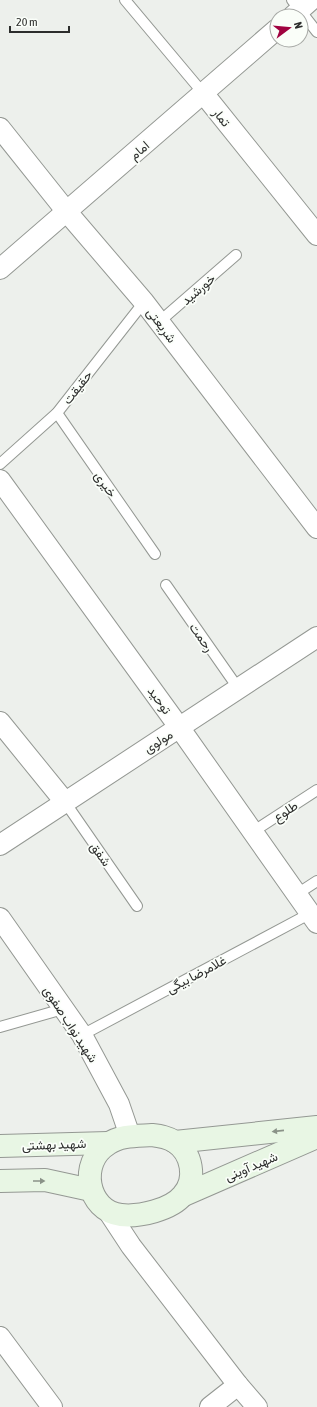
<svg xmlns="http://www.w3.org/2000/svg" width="317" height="1407" font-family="'Asap Condensed',Vazirmatn,sans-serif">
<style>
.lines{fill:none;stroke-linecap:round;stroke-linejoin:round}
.lane-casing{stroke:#949893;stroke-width:12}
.street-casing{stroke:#949893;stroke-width:22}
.secondary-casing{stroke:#949893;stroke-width:24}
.lane{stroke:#fff;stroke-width:10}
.street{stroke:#fff;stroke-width:20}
.secondary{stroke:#e8f6e4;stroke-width:22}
.oneway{fill:#8a9288}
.labels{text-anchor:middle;stroke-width:3.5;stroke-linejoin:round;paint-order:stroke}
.street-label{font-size:13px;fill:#2c2d2c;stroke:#fafef9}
</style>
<rect width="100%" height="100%" fill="#edf0ec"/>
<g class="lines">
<g class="lane-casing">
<g id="lane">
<polyline points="125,0 203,93"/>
<polyline points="292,0 317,32"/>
<polyline points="159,322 236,255"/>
<polyline points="57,413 155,554"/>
<polyline points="0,464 57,413 144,302"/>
<polyline points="166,585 238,688"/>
<polyline points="65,802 137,906"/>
<polyline points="254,831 317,790"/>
<polyline points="297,894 317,881"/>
<polyline points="0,1027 63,1009"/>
<polyline points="82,1035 311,913"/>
</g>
</g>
<g class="street-casing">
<g id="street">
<polyline points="293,16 311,0"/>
<polyline points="203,93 317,235"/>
<polyline points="0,128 67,212 144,302 317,528"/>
<polyline points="0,269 277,29"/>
<polyline points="0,480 179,727 317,923"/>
<polyline points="0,722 65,802"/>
<polyline points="0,845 317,637"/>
<polyline points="0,918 82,1035 119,1104 130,1136"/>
<polyline points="108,1211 131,1246 238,1385 257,1407"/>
<polyline points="0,1337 52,1407"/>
<polyline points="210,1407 238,1385"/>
</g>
</g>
<g class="secondary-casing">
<g id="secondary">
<path d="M152,1135C160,1136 168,1137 175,1142C192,1153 197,1179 183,1195C171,1210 139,1217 121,1215C87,1211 78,1162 108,1144C120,1135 137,1136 152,1135Z"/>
<polyline points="175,1142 317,1127"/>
<polyline points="0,1146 108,1143"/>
<polyline points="0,1181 45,1180 91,1190"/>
<polyline points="184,1195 317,1137"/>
</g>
</g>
<use href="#lane" class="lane"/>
<use href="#street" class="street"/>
<use href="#secondary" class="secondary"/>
</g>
<defs><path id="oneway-solid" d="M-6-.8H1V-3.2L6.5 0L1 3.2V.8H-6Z"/></defs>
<g class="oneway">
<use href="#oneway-solid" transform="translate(278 1131) rotate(174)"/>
<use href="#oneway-solid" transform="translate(39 1181)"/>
</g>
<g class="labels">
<g class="street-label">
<text transform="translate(222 117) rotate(51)" y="5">تمار</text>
<text transform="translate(139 150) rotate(-41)" y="5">امام</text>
<text transform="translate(198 289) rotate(-41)" y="5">خورشید</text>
<text transform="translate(162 325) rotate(53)" y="5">شریعتی</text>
<text transform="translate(77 387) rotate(-52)" y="5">حقیقت</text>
<text transform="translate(106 484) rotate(55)" y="5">خیری</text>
<text transform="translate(202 637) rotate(55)" y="5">رحمت</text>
<text transform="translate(160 700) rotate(54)" y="5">توحید</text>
<text transform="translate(158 741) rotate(-33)" y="5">مولوی</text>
<text transform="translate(285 811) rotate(-33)" y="5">طلوع</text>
<text transform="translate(101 854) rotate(55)" y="5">شفق</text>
<text transform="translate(196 974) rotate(-28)" y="5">غلامرضا بیگی</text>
<text transform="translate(71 1024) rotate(57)" y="5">شهید نواب صفوی</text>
<text transform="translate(54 1144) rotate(-2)" y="5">شهید بهشتی</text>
<text transform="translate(251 1166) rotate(-23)" y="5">شهید آوینی</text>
</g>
</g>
<g transform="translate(289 28) rotate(74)"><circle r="19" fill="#fafef9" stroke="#a8aaa7"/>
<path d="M0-3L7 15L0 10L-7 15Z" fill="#a00240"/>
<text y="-6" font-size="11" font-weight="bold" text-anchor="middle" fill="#2c2d2c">N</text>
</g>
<path d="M10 26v6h59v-6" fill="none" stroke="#2c2d2c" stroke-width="2"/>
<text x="16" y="26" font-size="12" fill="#2c2d2c" stroke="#fafef9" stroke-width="3" paint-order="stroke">20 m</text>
</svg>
